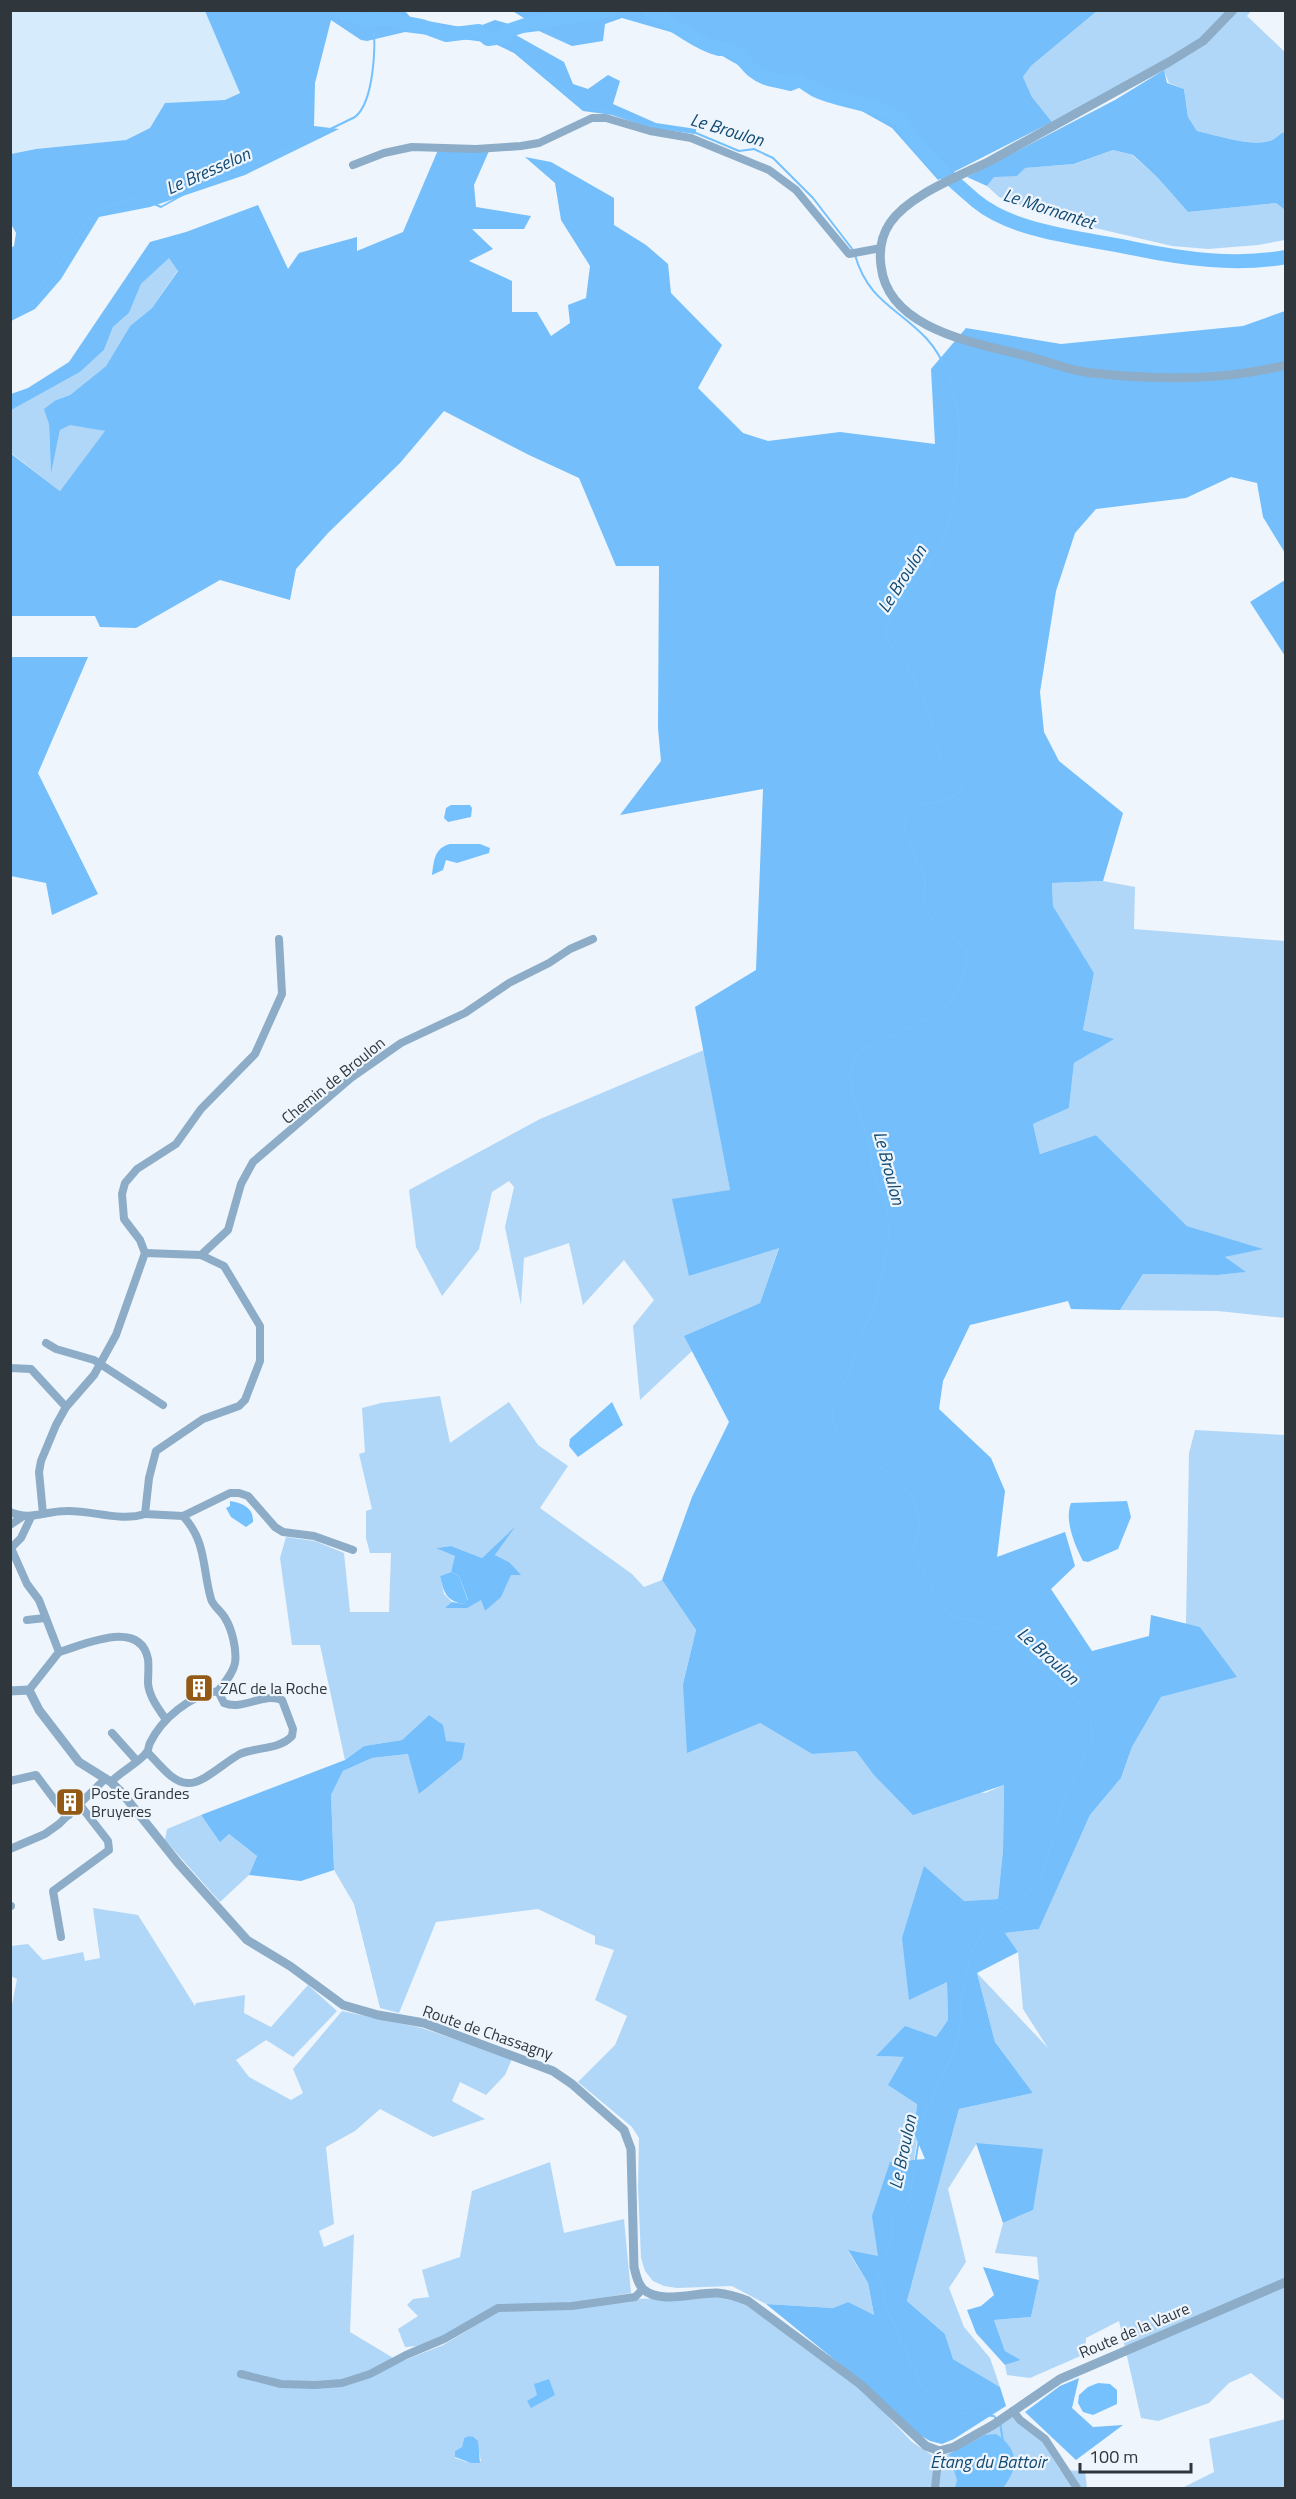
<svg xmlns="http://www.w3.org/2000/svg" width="1296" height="2499" font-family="'Titillium Web',sans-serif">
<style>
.built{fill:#d6ebfc}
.green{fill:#b1d7f8;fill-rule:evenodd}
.forest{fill:#73befb}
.water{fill:#75c1fe}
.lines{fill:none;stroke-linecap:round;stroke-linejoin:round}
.stream{stroke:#75c1fe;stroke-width:2}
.river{stroke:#75c1fe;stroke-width:14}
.minor{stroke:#8cacc7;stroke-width:8}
.tertiary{stroke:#8cacc7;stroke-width:9}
.labels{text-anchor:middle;stroke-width:4.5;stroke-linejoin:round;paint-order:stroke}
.street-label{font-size:16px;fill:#2f373d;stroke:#eef5fc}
.poi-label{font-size:16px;fill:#2f373d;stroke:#eef5fc;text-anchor:start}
.water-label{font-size:18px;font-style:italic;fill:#134b73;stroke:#eef5fc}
</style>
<rect width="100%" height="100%" fill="#eef5fc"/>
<polygon class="built" points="10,11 205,11 240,92 226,100 165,103 150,128 126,140 36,149 11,154"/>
<g class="green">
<path d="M1097,11H1251L1247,16L1285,52V132C1279,133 1276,140 1269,141C1251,147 1216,135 1197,131L1188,117L1184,89L1169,83L1162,66L1052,122L1032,97L1023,77L1031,66Z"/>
<polygon points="1113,150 1132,155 1157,177 1188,212 1276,203 1285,210 1285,240 1258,245 1208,249 1172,246 1057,219 999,197 987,186 994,176 1017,176 1024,168 1075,164"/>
<polygon points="169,257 178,270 152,308 130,326 106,366 70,395 56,400 49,424 51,470 60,430 69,424 106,431 60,491 11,453 10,410 80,372 104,350 113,327 129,313 141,284"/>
<polygon points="1103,881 1135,887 1134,929 1285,941 1285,1318 1218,1311 1120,1310 1143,1274 1218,1275 1244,1272 1225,1257 1261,1249 1187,1226 1096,1135 1040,1154 1033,1124 1069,1108 1074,1063 1113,1039 1083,1030 1094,973 1053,906 1052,883"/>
<polygon points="704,1050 730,1190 689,1276 779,1247 760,1303 685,1336 692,1351 640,1400 633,1326 654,1300 624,1260 583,1305 569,1243 524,1258 521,1305 505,1227 514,1187 509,1181 492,1192 479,1249 442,1296 416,1247 409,1190 540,1119"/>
<path d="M440,1396L450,1443L509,1402L538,1445L568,1466L540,1508L632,1574L644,1587L662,1580L696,1630L683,1684L760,1723L812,1754L856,1750L873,1774L985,1793L1004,1785L1003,1850L998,1899L964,1901L909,1999L947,1981L948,2020L936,2037L877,2056L904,2057L917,2104L914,2133L917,2140L914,2160H902L878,2257L848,2251L868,2283L874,2316L848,2302L833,2308L766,2304L732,2286L677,2288L664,2286L653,2281L645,2271L641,2258L638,2187L639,2138L632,2127L578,2082L615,2045L627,2016L595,2000L614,1950L595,1944V1936L538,1909L436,1922L399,2013L380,2008L354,1904L334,1870L331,1795L343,1771L372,1758L409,1754L420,1794L465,1743L446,1742L429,1715L402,1740L364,1746L345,1760L320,1645H292L280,1558L286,1537L315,1541L344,1553L350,1612H389L391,1553H370L366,1538V1511L372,1509L359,1454L365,1452L362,1408L381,1403ZM512,1531L495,1555L509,1562C513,1584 500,1597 485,1611L481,1599L446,1608L452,1602L444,1594L440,1576L451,1572L456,1556L437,1548L451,1546L482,1558Z"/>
<polygon points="1195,1430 1285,1435 1285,2401 1251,2373 1229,2383 1209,2403 1158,2421 1141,2418 1119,2321 1086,2338 1085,2354 1030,2378 1007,2375 1005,2365 1021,2360 1005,2351 994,2320 1031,2317 1039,2279 1037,2257 995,2253 1003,2223 1033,2210 977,2143 948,2189 966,2262 949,2288 964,2327 990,2358 1000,2387 953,2359 945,2334 907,2301 959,2109 1033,2093 995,2042 977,1973 1048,2048 1023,2009 1018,1952 1005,1933 1039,1929 1090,1815 1121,1778 1132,1747 1161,1697 1236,1677 1200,1627 1186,1624 1189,1453"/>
<polygon points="201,1815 220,1841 229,1834 257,1856 249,1875 220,1902 165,1840 167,1829"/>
<path d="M93,1908L138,1915L195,2006L196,2003L245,1995L244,2013L271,2027L308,1985L337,2011L293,2057L266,2040L236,2060L249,2077L291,2100L303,2093L293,2069L342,2011L422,2028L512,2059L505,2075L486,2095L460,2082L452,2101L485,2119L433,2137L380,2109L355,2131L326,2147L334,2224L319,2231L324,2247L354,2234L350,2332L400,2362L443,2345L503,2309L631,2299L716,2297L744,2303L858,2385L912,2442L935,2457C963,2452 988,2433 1011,2416L1042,2441L1060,2470L1085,2471L1087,2488H11L10,2015L17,1979L11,1976V1946L28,1944L43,1960L83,1952L85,1961L100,1958ZM468,2436L476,2438L481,2461L467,2462L455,2458V2451L462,2447L464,2438Z"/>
<polygon points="550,2162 564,2233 624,2219 631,2293 571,2303 497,2305 442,2336 418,2346 405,2347 398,2329 418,2316 407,2305 413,2299 429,2297 422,2270 460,2257 472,2191"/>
<polygon points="1285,2419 1285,2488 1182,2488 1214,2472 1209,2439"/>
</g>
<g class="forest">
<polygon points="511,10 1097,11 1031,66 1023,77 1032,97 1052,122 938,180 892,128 858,109 801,88 768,82 703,45 674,33 622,18 605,24 603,41 572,46 539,31 514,34 564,62 573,84 588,89 608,75 620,81 613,104 656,123 696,129 696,134 650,128 612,115 583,111 514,53 493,43 405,32 367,41 361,40 331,20 315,83 314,126 339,129 245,175 150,207 99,217 61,279 35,309 11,321 11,248 14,246 16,233 11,224 11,154 36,149 126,140 150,128 165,103 225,100 240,93 205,11 405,11 411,18 472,29 495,20 513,25 527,20"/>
<path d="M1164,70L1167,83L1184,89L1188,117L1197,131C1216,135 1251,147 1269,141C1276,140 1279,133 1285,132V210L1276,203L1188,212L1157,177L1133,155L1113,150L1074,164L1025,168L1017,176L994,177L987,186L967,177L1115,100Z"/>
<polygon points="438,150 489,151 474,185 476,207 531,216 524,229 472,229 493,249 469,261 512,281 512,312 537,312 551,336 570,323 568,305 586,298 590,266 561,220 555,183 525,157 551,162 614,198 614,225 646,245 668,264 671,293 722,345 698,388 743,433 768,441 840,432 935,444 931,369 966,328 1061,344 1243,326 1285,311 1285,553 1263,517 1257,483 1231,477 1186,498 1096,509 1075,533 1056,591 1040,692 1044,732 1059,761 1123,813 1103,881 1052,883 1053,906 1094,973 1083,1030 1114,1039 1074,1063 1069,1108 1033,1124 1040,1154 1096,1135 1187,1226 1263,1249 1225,1257 1246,1272 1218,1275 1143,1274 1120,1310 1071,1309 1068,1301 970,1325 943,1381 939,1409 991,1458 1005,1491 997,1557 1065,1532 1075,1566 1051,1589 1092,1651 1149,1636 1151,1615 1200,1627 1237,1677 1161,1697 1132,1747 1121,1778 1090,1815 1039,1929 1005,1933 1018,1952 977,1973 995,2042 1033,2093 959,2109 907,2301 945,2334 953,2359 1000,2387 1006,2406 954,2439 942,2444 930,2441 918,2434 862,2382 766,2304 833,2308 848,2302 874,2315 868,2283 848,2250 878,2256 872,2216 890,2162 925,2159 914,2133 917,2104 888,2085 904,2057 876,2056 905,2026 936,2037 948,2020 947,1982 909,2000 902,1938 924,1866 964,1901 998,1899 1003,1850 1004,1785 913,1815 873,1774 856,1751 812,1754 760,1723 687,1753 683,1684 696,1630 662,1580 692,1497 729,1422 684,1336 760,1303 779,1248 689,1276 672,1199 730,1190 695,1007 756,970 763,789 620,815 661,761 658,728 659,566 616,566 579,478 529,455 444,411 400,463 328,533 296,569 290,600 220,580 136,628 100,627 95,616 11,616 10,453 60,491 105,431 70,425 60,430 51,473 49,424 44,409 56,400 70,395 106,366 130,326 152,308 178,271 169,258 141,284 129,313 113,327 104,350 80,372 11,410 11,394 28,388 69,362 150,242 186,232 258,205 288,269 299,253 357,237 357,251 403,232"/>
<polygon points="1285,580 1285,656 1250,602"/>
<polygon points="11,657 88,657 38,773 98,894 52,915 46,883 11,876"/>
<polygon points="515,1527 495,1555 509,1562 521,1575 511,1575 501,1597 485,1611 481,1600 467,1608 445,1608 452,1602 464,1604 468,1600 459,1576 451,1572 455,1556 436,1548 451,1546 482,1558"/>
<polygon points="429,1715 443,1725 446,1741 465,1743 462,1759 419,1794 408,1754 372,1758 343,1771 331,1795 334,1870 301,1881 249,1875 257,1856 229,1834 220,1842 201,1815 345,1760 364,1746 402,1740"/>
<polygon points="976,2143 1043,2149 1033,2210 1003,2223"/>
<polygon points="983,2267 1039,2280 1031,2317 994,2320 1005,2351 1021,2360 1005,2365 976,2333 967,2310 981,2306 994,2295"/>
<polygon points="1079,2378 1072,2408 1093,2427 1123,2425 1076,2460 1025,2412 1060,2386"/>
</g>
<g class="water">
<polygon points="451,805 470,805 472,808 471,817 448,822 444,818 446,808"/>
<path d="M450,844H480L490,848L489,853L457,863L446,860L443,870L432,875C434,861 434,848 450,844Z"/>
<polygon points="612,1402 623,1425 578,1457 569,1446 570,1439"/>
<path d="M230,1501C241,1503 254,1507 253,1522L246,1527L231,1517L226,1508L230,1506Z"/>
<path d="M1127,1501L1131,1517L1118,1549L1088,1562L1083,1561C1075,1546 1064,1520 1071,1503Z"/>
<path d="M451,1572L459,1576L468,1601L464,1604C446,1601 444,1593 440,1576Z"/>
<polygon points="549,2379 555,2395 531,2408 527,2401 537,2395 534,2384"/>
<polygon points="1098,2383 1110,2384 1117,2390 1117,2404 1093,2415 1083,2412 1078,2403 1079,2395 1088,2387"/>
<path d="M996,2434C1019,2449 1019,2468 1003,2488H955L957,2480L949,2454L985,2435Z"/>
<polygon points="468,2436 474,2437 478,2441 480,2463 471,2463 455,2457 455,2451 462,2447 464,2438"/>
</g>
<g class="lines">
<g class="stream">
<polyline points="503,37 584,107 611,112 646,125 696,133 739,151 754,149 773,158 813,198 853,250"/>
<path d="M855,255C868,301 898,308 927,339C945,359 952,384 957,409C962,437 955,499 948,527C944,539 937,552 930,563C919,581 886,612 886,631C886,645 903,657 909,669C926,699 933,730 942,762L963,774L962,786L959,793C952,796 945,800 938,802C929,804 918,802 911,808C893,824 920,862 924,877C928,890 919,900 927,912C932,919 936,926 942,930C950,937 961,942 966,951V964L961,983L949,1005L925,1020L862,1050L855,1058L850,1076L852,1092L870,1146L872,1171L887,1204L889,1239L876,1303L859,1339L847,1378L832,1399L833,1423L842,1440L900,1481L911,1495L917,1507L920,1522L913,1552L941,1606L949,1615L984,1623L1000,1630L1080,1704L1090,1719L1093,1739L1065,1797L1042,1875L1036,1886L1001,1912L986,1928L972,1950L962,1994L959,2035L953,2053L922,2120L910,2196L908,2202L893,2218L891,2240L877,2275L883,2284L884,2302L921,2385L948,2408L961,2413L994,2416L996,2419"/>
<path d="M10,311L40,286L61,262L93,212L137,196L161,207L188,192L232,175L276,153L295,147L306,136L314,137L355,117C374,102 377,43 372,20"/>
<polyline points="1000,2423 1003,2441"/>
</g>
<g class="river">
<polyline points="343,10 345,14 364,21 381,18 422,26 446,35 479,31 488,39 503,37 508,31 531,23 612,10"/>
<path d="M649,10C669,21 698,44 719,49C722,49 725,48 728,49C739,52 744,63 752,70C767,82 776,79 790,84L800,80C804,83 810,87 815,90C841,103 878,102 900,121C906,126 909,134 914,140C931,162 954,182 976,201C1016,234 1087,238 1136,249C1184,259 1236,266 1286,257"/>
</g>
<g class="minor">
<polyline points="353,165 384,153 412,147 476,149 521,146 539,143 592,118 606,118 650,131 691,138 769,170 796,190 849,254 881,248"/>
<polyline points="145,1253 140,1240 124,1219 122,1194 125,1183 137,1169 176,1144 201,1109 255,1054 282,994 279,939"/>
<polyline points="201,1255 228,1230 241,1184 253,1162 351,1078 401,1043 465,1013 509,983 549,963 570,949 593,939"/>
<polyline points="46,1343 56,1349 94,1360 163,1405"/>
<polyline points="10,1368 31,1369 66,1407"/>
<path d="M10,1512C30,1521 45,1511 66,1511C92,1510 120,1522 145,1514L149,1478L156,1451L203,1419L239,1406L245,1400L260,1361V1326L224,1266L201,1255L145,1253"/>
<polyline points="43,1514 39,1472 41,1461 56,1425 66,1407 94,1375 116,1335 145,1253"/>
<polyline points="145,1514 183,1516 230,1493 239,1493 248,1496 275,1527 283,1532 314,1536 353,1550"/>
<polyline points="10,1525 22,1517"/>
<polyline points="27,1620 45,1618"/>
<path d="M59,1652C84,1645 140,1618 148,1659C149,1667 148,1675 148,1683C149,1697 159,1709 166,1720"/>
<polyline points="29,1690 59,1652 39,1600 27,1584 11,1548 21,1538 31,1517"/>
<polyline points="112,1733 137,1761"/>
<path d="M147,1752C158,1762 171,1782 187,1783C202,1785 226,1761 240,1754C256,1747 279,1750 292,1736L293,1729L282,1700C263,1692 243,1711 224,1703L218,1691"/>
<polyline points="10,1781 36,1775 63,1811 69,1815"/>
<path d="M111,1782C120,1772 140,1762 147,1752C149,1750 148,1746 150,1743C162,1718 191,1695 218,1691C224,1683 233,1674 235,1663C237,1650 232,1629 225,1618C221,1611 213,1606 211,1599C202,1568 207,1542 183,1516"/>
<polyline points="10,1849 45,1834 59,1824 105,1779"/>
<polyline points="10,1906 11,1906"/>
<polyline points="61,1937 53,1891 109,1850 108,1841 80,1805"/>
<polyline points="241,2374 281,2384 315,2385 342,2383 370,2374 406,2355 444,2339 498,2308 572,2306 635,2297 643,2289"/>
<polyline points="1013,2411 1020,2420 1045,2439 1077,2488"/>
<polyline points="935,2488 939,2451"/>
</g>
<g class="tertiary">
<path d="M1233,10L1203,41L1169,62C1109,95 1050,128 990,161C960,176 909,195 890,223C881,236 879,251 881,266C888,330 977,343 1026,356C1047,361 1070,371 1092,373C1157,380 1222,381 1286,365"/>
<path d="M10,1691L29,1690L39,1710L79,1762L111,1782L122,1793L178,1863L247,1940L290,1966L343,2005L378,2015L424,2023L553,2071L572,2084L624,2130L631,2149L634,2267C636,2274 637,2283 643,2289C660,2305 696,2292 717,2293C728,2294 738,2297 748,2301L860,2384L926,2446L939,2451L954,2447L993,2425L1060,2379L1286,2282"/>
</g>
</g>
<defs>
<g id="building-square" transform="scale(1.5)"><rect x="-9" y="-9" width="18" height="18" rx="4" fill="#935a16" stroke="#eef5fc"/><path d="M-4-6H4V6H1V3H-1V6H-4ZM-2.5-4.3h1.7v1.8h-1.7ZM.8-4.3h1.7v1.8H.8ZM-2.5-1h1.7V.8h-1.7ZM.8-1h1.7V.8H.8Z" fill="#fff"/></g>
</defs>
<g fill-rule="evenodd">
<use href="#building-square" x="199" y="1688"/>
<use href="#building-square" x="70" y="1802"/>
</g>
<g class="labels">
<g class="street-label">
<text transform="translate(333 1080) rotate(-39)" y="6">Chemin de Broulon</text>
<text transform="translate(488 2032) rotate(19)" y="6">Route de Chassagny</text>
<text transform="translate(1134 2330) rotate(-23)" y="6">Route de la Vaure</text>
</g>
<g class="poi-label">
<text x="220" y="1694">ZAC de la Roche</text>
<text x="91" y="1799">Poste Grandes<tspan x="91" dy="18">Bruyeres</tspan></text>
</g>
<g class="water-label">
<text transform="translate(727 130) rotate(17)" y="6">Le Broulon</text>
<text transform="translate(208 171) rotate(-24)" y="6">Le Bresselon</text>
<text transform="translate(1049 209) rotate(18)" y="6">Le Mornantet</text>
<text transform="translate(902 579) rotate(-58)" y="6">Le Broulon</text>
<text transform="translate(889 1168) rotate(75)" y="6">Le Broulon</text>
<text transform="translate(1048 1656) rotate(42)" y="6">Le Broulon</text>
<text transform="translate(903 2152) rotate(-78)" y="6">Le Broulon</text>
<text x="988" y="2468">Étang du Battoir</text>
</g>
</g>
<rect width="1296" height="2499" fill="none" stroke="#2f373d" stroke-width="24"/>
<path d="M1080 2463v9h111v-9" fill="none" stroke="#2f373d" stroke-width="3"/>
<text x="1089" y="2463" font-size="18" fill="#2f373d" stroke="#eef5fc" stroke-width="4.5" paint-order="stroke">100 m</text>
</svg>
